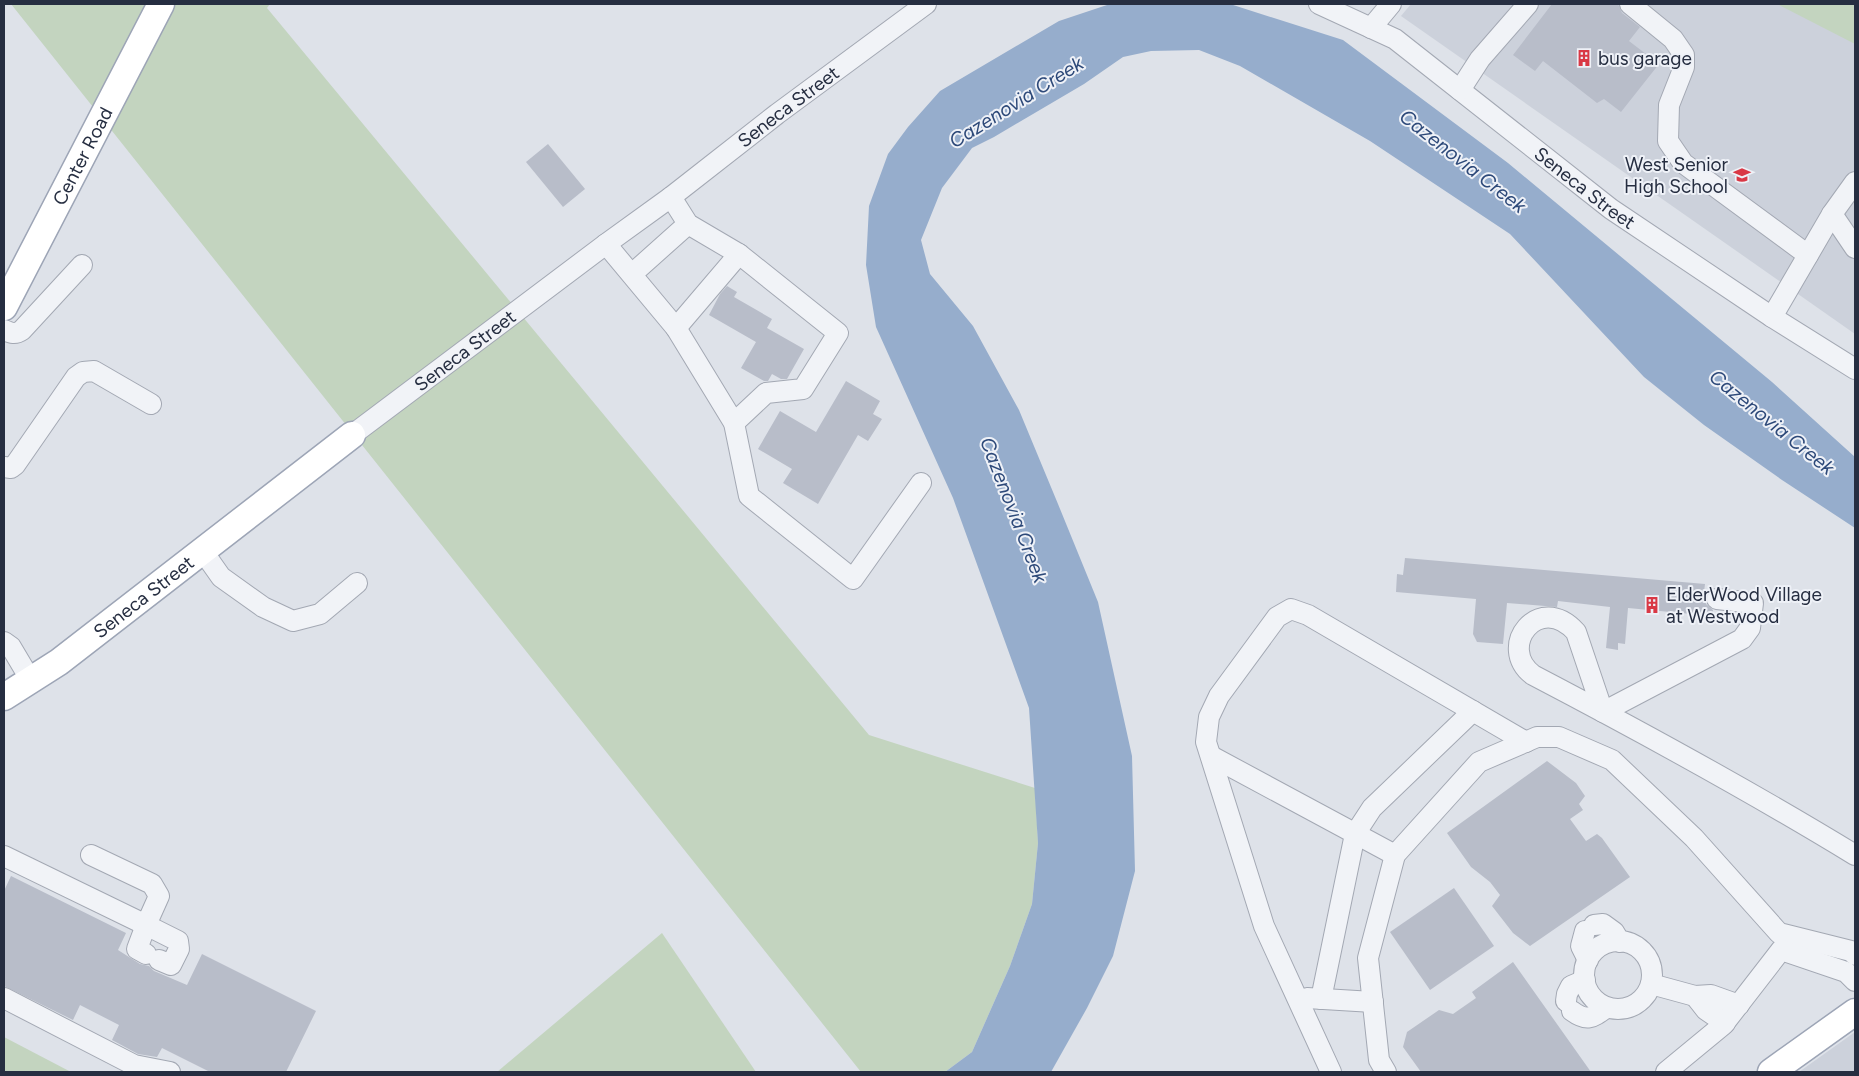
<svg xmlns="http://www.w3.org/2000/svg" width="1859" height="1076" font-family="Figtree,sans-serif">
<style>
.built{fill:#ccd1db}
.green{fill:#c3d4bf}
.water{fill:#96adcc}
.building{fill:#b8bdc9}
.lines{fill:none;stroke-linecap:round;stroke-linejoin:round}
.minor-casing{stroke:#a3a8b3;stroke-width:22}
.major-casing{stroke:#9da5b6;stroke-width:29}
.minor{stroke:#f1f3f7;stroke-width:20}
.major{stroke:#fff;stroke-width:26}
.labels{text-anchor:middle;stroke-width:4;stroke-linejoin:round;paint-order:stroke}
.poi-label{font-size:19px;fill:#262e41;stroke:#eef1f7;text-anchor:start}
.street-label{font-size:19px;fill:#262e41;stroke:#eef1f7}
.water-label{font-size:20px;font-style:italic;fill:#2d4979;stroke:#eef1f7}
</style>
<rect width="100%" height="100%" fill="#dee2e9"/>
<g class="built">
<polygon points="1411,4 1855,4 1855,334 1401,16"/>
<polygon points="1855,1032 1855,1072 1799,1072"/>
</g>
<g class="green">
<polygon points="11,4 270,4 267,8 869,735 1035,788 1038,843 1032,904 1010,966 972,1052 945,1072 861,1072"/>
<polygon points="1777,4 1855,4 1855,44"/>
<polygon points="662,933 756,1072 497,1072"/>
<polygon points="4,1037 71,1072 4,1072"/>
</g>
<polygon class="water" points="1110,4 1230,4 1343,40 1508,163 1772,382 1855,457 1855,528 1782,480 1704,425 1644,377 1510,234 1370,141 1240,66 1199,50 1151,51 1123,57 1084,84 994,137 972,148 942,188 921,240 930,274 973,326 1019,410 1058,504 1098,602 1132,756 1135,871 1113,956 1087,1008 1051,1072 945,1072 972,1052 1010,966 1032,904 1038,843 1029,708 953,498 876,327 866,265 869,206 888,154 908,127 940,91 1059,21"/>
<g class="building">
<polygon points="1552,4 1618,4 1622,13 1640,27 1629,41 1659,64 1621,112 1604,99 1597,103 1543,61 1535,71 1513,55"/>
<polygon points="548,144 585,189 563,207 526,162"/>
<polygon points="727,286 737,292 734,297 772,319 767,328 804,349 787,379 781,379 772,374 768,381 764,381 741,368 756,342 709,315 720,294"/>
<polygon points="846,381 880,401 873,414 882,419 868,441 858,435 818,504 783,483 792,469 758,449 780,411 816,432"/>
<polygon points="1405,558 1705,584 1703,600 1705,600 1706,604 1713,610 1713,616 1628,608 1625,644 1618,643 1618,650 1606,648 1610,607 1558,601 1557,607 1507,603 1503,644 1477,642 1473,634 1476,599 1396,592 1397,574 1403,575"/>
<polygon points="1547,761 1576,783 1585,796 1579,804 1583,810 1570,819 1586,841 1597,834 1602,838 1630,877 1530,946 1513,933 1492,906 1500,895 1490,882 1471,867 1447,833"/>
<polygon points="11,876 126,933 118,950 140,964 149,966 154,971 187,985 202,954 316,1011 286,1072 210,1072 162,1048 157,1057 138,1054 112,1040 119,1025 80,1005 73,1020 4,986 4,891"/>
<polygon points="1454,888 1494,946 1430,990 1390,932"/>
<polygon points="1513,962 1591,1072 1421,1072 1403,1047 1407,1032 1439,1010 1453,1014 1476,998 1472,992"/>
</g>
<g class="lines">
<g class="minor-casing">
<g id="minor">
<path id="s1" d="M1319,4L1395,39L1611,209L1772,317L1855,369"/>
<polyline points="1630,4 1673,39 1684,55 1684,67 1669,105 1668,141 1683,163 1808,255"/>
<polyline points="1371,28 1391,4"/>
<polyline points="1460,90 1480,59 1528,4"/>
<polyline points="671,197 688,224 739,254 838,333 803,389 766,393 734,423"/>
<polyline points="1832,214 1855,248"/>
<polyline points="606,244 676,328 734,423 749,496 853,579 921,483"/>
<polyline points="632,274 688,224"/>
<polyline points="1772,317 1832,214 1855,182"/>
<polyline points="676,328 739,254"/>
<path d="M4,330C11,333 15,335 22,330L82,265"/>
<path id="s2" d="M352,435L606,244L671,197L777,114L926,4"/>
<polyline points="4,467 11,468 15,465 76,377 83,372 94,371 151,404"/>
<polyline points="202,550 221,577 263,607 293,621 320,614 357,583"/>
<polyline points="4,642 11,647 30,679"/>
<path d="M1603,712L1576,632C1539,591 1496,647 1533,675C1642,732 1750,791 1855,855"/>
<polyline points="1603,712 1742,639 1750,628 1753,603 1717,599"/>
<polyline points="1211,756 1395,855"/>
<polyline points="4,856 146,925 159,896 152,884 91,855"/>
<polyline points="1594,925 1603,924 1614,932 1620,942"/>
<polyline points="1585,931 1581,946 1588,960"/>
<circle cx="1618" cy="975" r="34"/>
<polyline points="146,954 137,949 146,925 178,941 179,949 171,965 159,960"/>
<polyline points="1651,984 1695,996 1711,995 1739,1005"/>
<polyline points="1695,996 1706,1010 1725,1023"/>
<polyline points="4,998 134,1065 170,1072"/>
<polyline points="1307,998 1373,1002"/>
<polyline points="1321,999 1355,834 1372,808 1473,711"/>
<polyline points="1566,1001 1567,994 1571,986 1585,980"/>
<path d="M1572,1011C1587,1022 1592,1018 1606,1008"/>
<polyline points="1331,1072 1264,926 1206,742 1209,717 1219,696 1277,617 1291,609 1308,615 1526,742"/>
<polyline points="1386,1072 1379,1060 1368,958 1395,855 1479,762 1537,737 1559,737 1612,760 1694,838 1779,933 1851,951 1855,955"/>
<polyline points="1666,1072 1723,1025 1781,950 1846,972 1855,981"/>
</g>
</g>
<g class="major-casing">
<g id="major">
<path id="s3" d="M4,307L161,4"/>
<path id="s4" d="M4,697L59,662L352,435"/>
<polyline points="1771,1072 1855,1012"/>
</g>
</g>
<use href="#minor" class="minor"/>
<use href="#major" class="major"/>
</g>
<defs>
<g id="building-bare" transform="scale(1.35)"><path d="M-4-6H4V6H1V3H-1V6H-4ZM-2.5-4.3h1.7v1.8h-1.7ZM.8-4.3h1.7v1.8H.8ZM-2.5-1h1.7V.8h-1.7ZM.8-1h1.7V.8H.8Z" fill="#d93845" stroke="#eef1f7" stroke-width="2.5" paint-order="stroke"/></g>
<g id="school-bare" transform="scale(1.35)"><path d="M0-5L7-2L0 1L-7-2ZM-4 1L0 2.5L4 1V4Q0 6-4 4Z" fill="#d93845" stroke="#eef1f7" stroke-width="2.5" paint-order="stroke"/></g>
</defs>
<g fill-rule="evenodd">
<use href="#building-bare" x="1584" y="58"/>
<use href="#school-bare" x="1742" y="175"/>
<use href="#building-bare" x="1652" y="605"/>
</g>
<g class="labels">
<g class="poi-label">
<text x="1598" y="65">bus garage</text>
<text x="1728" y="171" text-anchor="end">West Senior<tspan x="1728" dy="22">High School</tspan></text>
<text x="1666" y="601">ElderWood Village<tspan x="1666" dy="22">at Westwood</tspan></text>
</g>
<g class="street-label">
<text dy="7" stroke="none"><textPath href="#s2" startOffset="546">Seneca Street</textPath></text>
<text dy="7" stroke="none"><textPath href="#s3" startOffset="170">Center Road</textPath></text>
<text dy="7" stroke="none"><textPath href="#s1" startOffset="325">Seneca Street</textPath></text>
<text dy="7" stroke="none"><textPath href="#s2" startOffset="141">Seneca Street</textPath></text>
<text dy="7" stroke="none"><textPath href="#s4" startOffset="172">Seneca Street</textPath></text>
</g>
<g class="water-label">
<text transform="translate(1016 102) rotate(-32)" y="7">Cazenovia Creek</text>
<text transform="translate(1463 161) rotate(38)" y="7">Cazenovia Creek</text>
<text transform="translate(1772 422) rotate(39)" y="7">Cazenovia Creek</text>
<text transform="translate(1014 510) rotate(69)" y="7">Cazenovia Creek</text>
</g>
</g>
<rect width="1859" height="1076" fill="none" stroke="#262e41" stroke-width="10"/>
</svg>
